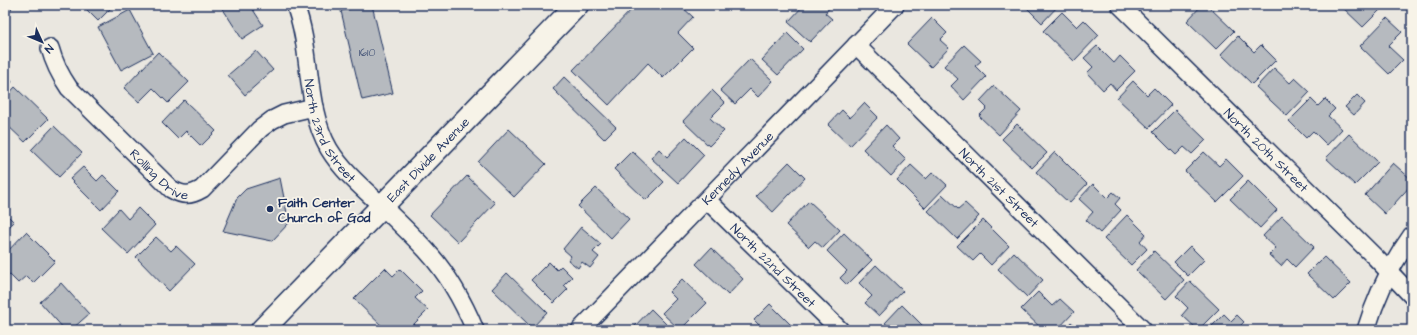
<svg xmlns="http://www.w3.org/2000/svg" width="1417" height="335" font-family="'Architects Daughter',sans-serif">
<style>
.building{fill:#b6babf;stroke:#1b2f5e}
.lines{fill:none;stroke-linecap:round;stroke-linejoin:round}
.street-casing{stroke:#1b2f5e;stroke-width:20}
.secondary-casing{stroke:#1b2f5e;stroke-width:25}
.street{stroke:#f7f3e8;stroke-width:17}
.secondary{stroke:#f7f3e8;stroke-width:22}
.poi-dot{fill:#1b2f5e;stroke:#f7f3e8;stroke-width:1.5}
.labels{text-anchor:middle;stroke-width:3.5;stroke-linejoin:round;paint-order:stroke}
.number-label{font-size:11px;fill:#425276}
.street-label{font-size:13px;fill:#1b2f5e;stroke:#f7f3e8}
.poi-label{font-size:13px;font-weight:bold;fill:#1b2f5e;stroke:#f7f3e8;text-anchor:start}
</style>
<rect width="100%" height="100%" fill="#eae7e0"/>
<filter id="ink" filterUnits="userSpaceOnUse"><feTurbulence type="fractalNoise" baseFrequency=".025" numOctaves="2"/><feDisplacementMap in="SourceGraphic" scale="8" xChannelSelector="R" yChannelSelector="G"/><feConvolveMatrix kernelMatrix="1 2 1 2 8 2 1 2 1" color-interpolation-filters="sRGB"/></filter>
<g filter="url(#ink)">
<g class="building">
<polygon points="5,5 12,7 5,20"/>
<polygon points="82,5 114,5 98,21"/>
<polygon points="223,5 250,5 263,25 242,39 221,6"/>
<polygon points="365,5 372,5 393,93 362,100 341,11"/>
<polygon points="636,5 680,5 693,17 678,33 693,48 663,78 648,63 609,105 573,70"/>
<polygon points="804,5 832,5 825,13 832,19 810,42 788,22"/>
<polygon points="1024,5 1059,5 1042,23"/>
<polygon points="1202,5 1207,5 1234,31 1216,49 1187,21"/>
<polygon points="1340,5 1375,5 1380,10 1363,27"/>
<polygon points="130,10 153,53 121,70 98,27"/>
<polygon points="1062,12 1077,27 1084,20 1099,35 1074,61 1043,31"/>
<polygon points="932,18 947,33 940,40 949,48 931,67 907,44"/>
<polygon points="1387,18 1402,32 1388,46 1403,60 1389,74 1360,46"/>
<polygon points="787,33 803,49 778,75 762,60"/>
<polygon points="1238,36 1254,52 1261,45 1276,60 1252,84 1221,54"/>
<polygon points="964,45 981,61 975,66 986,77 964,100 951,86 958,79 944,66"/>
<polygon points="1097,46 1114,63 1120,56 1135,71 1116,90 1110,83 1103,90 1087,73 1093,67 1084,58"/>
<polygon points="256,51 273,70 245,95 228,75"/>
<polygon points="158,52 189,82 168,103 153,88 139,102 124,88"/>
<polygon points="750,59 773,81 758,97 750,89 735,104 720,90"/>
<polygon points="1274,68 1290,83 1295,78 1310,92 1287,116 1256,87"/>
<polygon points="5,73 12,82 5,87"/>
<polygon points="564,77 616,127 604,139 553,89"/>
<polygon points="1133,81 1147,95 1154,88 1171,105 1149,128 1117,98"/>
<polygon points="994,86 1021,111 999,135 979,116 987,108 980,101"/>
<polygon points="15,87 48,119 25,142 5,123 5,98"/>
<polygon points="712,90 725,103 710,118 724,131 709,146 683,121"/>
<polygon points="1357,95 1365,103 1354,115 1345,107"/>
<polygon points="1311,99 1318,106 1325,99 1335,109 1328,116 1342,129 1327,145 1313,131 1306,138 1289,121"/>
<polygon points="184,100 216,131 201,146 186,131 178,139 162,123"/>
<polygon points="864,103 878,117 850,146 828,125 842,110 850,118"/>
<polygon points="1175,110 1206,140 1192,154 1184,147 1176,155 1153,132"/>
<polygon points="1017,124 1047,153 1032,168 1002,139"/>
<polygon points="886,125 899,139 892,146 906,160 891,176 863,149"/>
<polygon points="54,126 82,153 59,177 31,150"/>
<polygon points="509,129 546,164 514,197 478,162"/>
<polygon points="1349,134 1378,162 1355,185 1326,158"/>
<polygon points="686,137 704,155 678,183 651,158 659,149 667,157"/>
<polygon points="632,151 664,182 646,200 614,169"/>
<polygon points="1055,152 1087,184 1069,203 1036,172"/>
<polygon points="1204,152 1219,166 1226,159 1243,176 1217,202 1185,171"/>
<polygon points="789,162 805,178 773,212 756,196"/>
<polygon points="1393,163 1412,180 1412,184 1385,214 1365,195"/>
<polygon points="911,165 926,179 933,172 947,185 925,208 897,180"/>
<polygon points="83,167 97,181 103,175 119,191 101,210 70,179"/>
<polygon points="467,176 495,203 458,242 430,215"/>
<polygon points="280,178 289,223 272,241 223,231 237,198 246,189"/>
<polygon points="1248,181 1277,210 1260,228 1230,199"/>
<polygon points="1093,184 1107,198 1113,192 1120,198 1115,204 1121,210 1100,233 1086,220 1093,212 1079,199"/>
<polygon points="596,188 629,219 611,238 578,206"/>
<polygon points="943,195 958,209 965,203 979,216 957,239 928,211"/>
<polygon points="809,201 840,230 823,248 815,241 809,247 786,225"/>
<polygon points="138,208 155,225 128,254 101,228 119,209 128,219"/>
<polygon points="5,213 14,222 5,231"/>
<polygon points="1127,215 1146,234 1140,241 1147,249 1131,265 1104,239"/>
<polygon points="1282,216 1314,247 1295,267 1287,259 1281,266 1269,255 1276,248 1263,236"/>
<polygon points="983,220 1009,246 991,265 980,254 973,261 957,246"/>
<polygon points="581,227 601,244 593,252 599,257 590,268 582,262 578,268 568,260 571,256 563,249"/>
<polygon points="26,232 55,261 33,283 26,276 18,283 5,270 5,254"/>
<polygon points="844,233 872,260 847,285 840,278 847,271 827,251"/>
<polygon points="156,237 171,251 176,246 195,264 169,291 136,257"/>
<polygon points="1190,246 1204,260 1188,276 1174,262"/>
<polygon points="711,248 743,279 728,295 696,264"/>
<polygon points="1154,251 1184,280 1166,299 1136,270"/>
<polygon points="1014,252 1043,280 1027,297 998,269"/>
<polygon points="1324,257 1351,283 1334,300 1307,274"/>
<polygon points="549,262 557,270 561,266 572,277 564,285 568,289 554,303 531,280"/>
<polygon points="876,265 903,291 879,316 865,303 872,296 859,283"/>
<polygon points="385,268 393,276 400,269 422,291 415,298 428,310 408,330 386,330 354,299"/>
<polygon points="507,273 547,312 532,328 492,289"/>
<polygon points="682,279 707,303 680,330 662,313 676,299 669,292"/>
<polygon points="1190,281 1219,309 1198,330 1182,315 1188,308 1176,296"/>
<polygon points="61,283 89,314 71,330 65,330 40,302"/>
<polygon points="1038,292 1052,306 1060,299 1074,312 1057,330 1043,330 1021,309"/>
<polygon points="770,304 796,330 764,330 754,320"/>
<polygon points="902,305 927,330 893,330 885,323"/>
<polygon points="651,309 672,330 635,330 633,328"/>
<polygon points="1224,314 1231,321 1237,315 1244,322 1238,328 1240,330 1208,330"/>
<polygon points="1071,322 1080,330 1064,330"/>
</g>
<g class="lines">
<g class="street-casing">
<g id="street">
<path id="s1" d="M295,5C313,51 304,106 329,149C343,172 364,189 383,207C397,221 412,235 426,250C447,273 463,301 475,330"/>
<path id="s2" d="M1120,5L1376,258L1412,296"/>
<path id="s3" d="M856,45L1143,330"/>
<path id="s4" d="M50,48C54,63 60,75 69,88L171,189C183,196 190,196 202,189L260,129L272,120L284,114L314,107"/>
<path id="s5" d="M707,200L840,330"/>
<path id="s6" d="M580,330L895,5"/>
<path d="M1366,330C1376,297 1392,263 1412,235"/>
</g>
</g>
<g class="secondary-casing">
<g id="secondary">
<path id="s7" d="M262,330L577,5"/>
</g>
</g>
<use href="#street" class="street"/>
<use href="#secondary" class="secondary"/>
</g>
</g>
<circle class="poi-dot" cx="270" cy="209" r="4"/>
<g class="labels">
<g class="number-label">
<text x="367" y="56">1610</text>
</g>
<g class="street-label">
<text dy="5" stroke="none"><textPath href="#s1" startOffset="132">North 23rd Street</textPath></text>
<text dy="5" stroke="none"><textPath href="#s2" startOffset="206">North 20th Street</textPath></text>
<text dy="5" stroke="none"><textPath href="#s7" startOffset="238">East Divide Avenue</textPath></text>
<text dy="5" stroke="none"><textPath href="#s6" startOffset="226">Kennedy Avenue</textPath></text>
<text dy="5" stroke="none"><textPath href="#s4" startOffset="170">Rolling Drive</textPath></text>
<text dy="5" stroke="none"><textPath href="#s3" startOffset="202">North 21st Street</textPath></text>
<text dy="5" stroke="none"><textPath href="#s5" startOffset="93">North 22nd Street</textPath></text>
</g>
<g class="poi-label">
<text x="278" y="207">Faith Center<tspan x="278" dy="15">Church of God</tspan></text>
</g>
</g>
<rect width="1417" height="335" fill="none" stroke="#f7f3e8" stroke-width="20"/>
<rect x="10" y="10" width="1397" height="315" fill="none" stroke="#1b2f5e" stroke-width="1.5" filter="url(#ink)"/>
<g transform="translate(42 42) rotate(134)" stroke="#f7f3e8" stroke-width="3" paint-order="stroke">
<path d="M0-3L7 15L0 10L-7 15Z" fill="#1b2f5e"/>
<text y="-6" font-size="11" font-weight="bold" text-anchor="middle" fill="#1b2f5e">N</text>
</g>
</svg>
